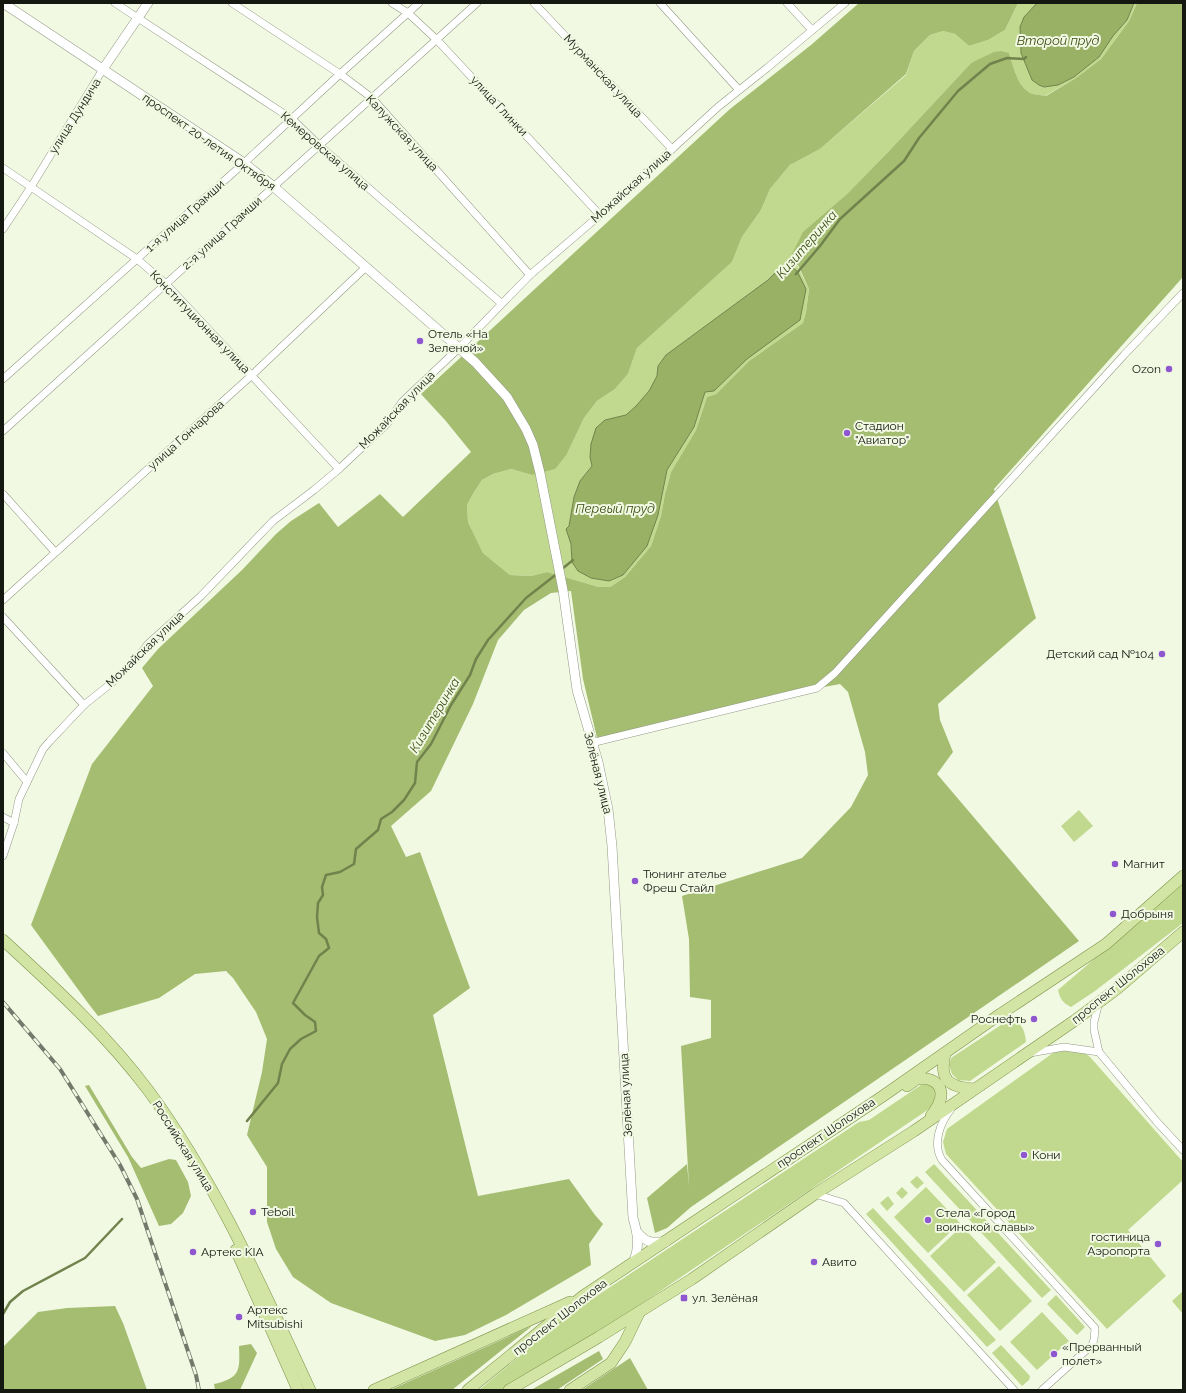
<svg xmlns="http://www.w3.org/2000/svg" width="1186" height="1393" font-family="Raleway,sans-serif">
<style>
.green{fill:#c1d98e;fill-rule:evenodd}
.forest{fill:#a5bd71}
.water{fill:#99b165;stroke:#71834c}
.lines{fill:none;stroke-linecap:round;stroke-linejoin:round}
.stream{stroke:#71834c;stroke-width:2.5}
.minor-casing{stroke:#929985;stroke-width:8}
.tertiary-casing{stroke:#929985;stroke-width:10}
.primary-casing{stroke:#7c9249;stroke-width:12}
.minor{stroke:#fff;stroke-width:7}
.tertiary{stroke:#fff;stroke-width:9}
.primary{stroke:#d2e5a4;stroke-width:11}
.rail-casing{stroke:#74796b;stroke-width:4}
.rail{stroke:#f1f9e3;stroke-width:2.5;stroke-dasharray:8;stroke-linecap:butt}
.poi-dot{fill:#8f57cf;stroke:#f1f9e3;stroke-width:1.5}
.labels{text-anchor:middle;stroke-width:4;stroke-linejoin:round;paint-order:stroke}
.street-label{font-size:12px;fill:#151810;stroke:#f1f9e3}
.poi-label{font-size:12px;fill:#151810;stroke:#f1f9e3;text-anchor:start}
.water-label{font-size:13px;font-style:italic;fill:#3d4c15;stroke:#f1f9e3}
</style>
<rect width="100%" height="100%" fill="#f1f9e3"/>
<g class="green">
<path d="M1018,3H1037L1024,17L1020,34L1021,53L1032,80L1044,87L1058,85L1074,77L1099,57L1113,36L1127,20L1134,3H1137L1129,21L1101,59L1076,78L1045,96C1041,95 1037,95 1033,94C1017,88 1014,67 1009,53L971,63L889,151L847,194L804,232L797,265L809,289L806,312L803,323L749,361L716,394L707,397L696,430L671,472L665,494L661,516L651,546L625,577L610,587H599L547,572L531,576L510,575L483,553L468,522L467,505L474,492L482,480L493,474L511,469L532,475L567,454L584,418L597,401L615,389L628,374L637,348L732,262L742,237L761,210L770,189L790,165L820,149L906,75L914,51L930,35L943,31L955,34L969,46L988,40L1005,30ZM781,267L747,359L714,391L705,392L694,427L667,470L658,515L647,545L623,575L609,581L591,578L572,562L571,544L566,529L569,526L574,497L580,481L592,466L590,457L605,420L627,415L636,406L649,391L657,376L658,366L666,355L768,280Z"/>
<polygon points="1079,810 1093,826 1074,842 1061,826"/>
<path d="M1183,883V923L1095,991L1071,1007C1063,1003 1060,999 1058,990Z"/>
<path d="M1010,1019C1022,1022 1025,1031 1026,1042L970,1081L958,1080L952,1074L949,1065L951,1058Z"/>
<polygon points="1066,1049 1083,1052 1090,1057 1183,1162 1183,1180 1128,1230 1166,1276 1107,1329 946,1154 943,1142 947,1129 1053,1053"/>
<path d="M927,1084C941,1090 936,1103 926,1111L563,1357L503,1390H479L571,1313L859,1122L869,1120L921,1085Z"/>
<polygon points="934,1164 1051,1290 1042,1298 925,1172"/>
<polygon points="917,1176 924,1183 917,1189 910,1182"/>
<polygon points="902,1187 908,1193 902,1199 896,1193"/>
<polygon points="926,1187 960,1223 928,1253 894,1217"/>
<polygon points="888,1196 894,1204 887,1211 880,1203"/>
<polygon points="873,1208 996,1340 987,1347 866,1214"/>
<polygon points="962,1226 996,1262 964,1292 930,1256"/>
<polygon points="999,1266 1032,1301 1000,1331 967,1295"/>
<polygon points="1183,1291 1183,1314 1172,1301"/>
<polygon points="1056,1295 1085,1327 1077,1335 1047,1304"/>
<polygon points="1042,1312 1069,1341 1037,1370 1010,1342"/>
<polygon points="1001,1345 1030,1376 1029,1380 1022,1386 992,1353"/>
</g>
<g class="forest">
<path d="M859,3H1018L1005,30L988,40L969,46L955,34L943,31L930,35L914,51L906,74L820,149L790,165L770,189L761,210L742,237L732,262L637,348L628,374L615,389L597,401L584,418L567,454L555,469L532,475L511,469L493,474L482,480L474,492L467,505L468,522L483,553L510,575L531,576L547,572L599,587H610L625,577L651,546L661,516L665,494L671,472L696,430L707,397L716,394L749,361L803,323L806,312L809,289L798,265L789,260L803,232L847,194L889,151L971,63L994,52L1001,51L1009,53C1014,67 1017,88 1033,94C1037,95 1041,95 1046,96L1076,78L1101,59L1129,21L1137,3H1183V277L994,489L1036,618L938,704L940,720L953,752L937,774L1079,941L691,1207L667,1228L655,1233L647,1198L687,1164L689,1186L681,1046L711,1038V1000L690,997L689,939L682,896L802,858L851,807L868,775L865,752L848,692L840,684L824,687L598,742L583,679L571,591L551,593L524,610L498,640L473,704L431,791L391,826L406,857L420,852L470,988L433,1015L478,1196L569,1179L595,1215L603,1224L589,1244L591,1265L506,1315L465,1335L435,1341L331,1303L293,1277L276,1249L267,1222V1167L247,1135L262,1072L267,1039L256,1012L233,978L226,971L195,974L159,998L98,1016L88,1003L31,925L92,764L153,686L142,668L158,649L242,570L276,534L291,521L319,503L338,527L380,494L403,517L471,452L445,420L421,394L730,109L811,45Z"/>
<polygon points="89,1085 132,1157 141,1168 169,1159 176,1160 188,1182 191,1196 183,1213 171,1224 159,1226 128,1157 85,1086"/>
<polygon points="115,1306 123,1323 147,1390 3,1390 3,1347 38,1312 67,1308"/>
<polygon points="532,1326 452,1390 390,1390"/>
<path d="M251,1344L257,1353L240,1390H215L214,1384C240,1378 240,1371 239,1346Z"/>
<polygon points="599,1351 603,1359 557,1390 531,1390"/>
<polygon points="630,1358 648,1390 582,1390"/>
</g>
<g class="water">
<polygon points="1037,3 1134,3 1127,20 1113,36 1099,57 1074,77 1058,85 1044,87 1039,85 1032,80 1021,53 1020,27 1024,17"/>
<polygon points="789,265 797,271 806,289 800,320 747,359 714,391 705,392 694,427 667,470 658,515 647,546 623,575 609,581 591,578 578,571 572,562 571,544 566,529 569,526 574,497 580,481 592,466 590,457 591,444 596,428 605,420 626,415 636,406 649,391 657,376 658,366 666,355 768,280 781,267"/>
</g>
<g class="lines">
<g class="stream">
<polyline points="796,274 820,246 840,219 904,161 919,138 958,91 990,64 1007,58 1024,59 1026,57"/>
<polyline points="562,569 573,560"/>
<polyline points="247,1121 278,1083 282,1064 290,1049 301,1039 316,1031 315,1022 305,1015 293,1003 319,956 329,948 326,939 319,933 317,917 318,903 323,895 322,887 326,875 340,872 354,864 356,849 378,830 381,819 392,812 404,800 415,783 417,762 431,744 451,705 470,675 476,659 488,640 526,598 558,573"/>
<polyline points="3,1314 10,1302 23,1291 85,1258 122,1219"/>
</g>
<g class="minor-casing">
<g id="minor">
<polyline points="115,3 292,119 320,146 501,303"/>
<polyline points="232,3 340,74 372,98 530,275"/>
<polyline points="392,3 408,13 437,40 600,215"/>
<polyline points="534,3 672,149"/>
<polyline points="660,3 739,90"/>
<polyline points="787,3 812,30"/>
<polyline points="3,168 137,259 166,284 339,469"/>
<polyline points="3,229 31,187 103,69"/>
<polyline points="3,379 244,163 340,74 419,3"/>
<polyline points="3,431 477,3"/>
<polyline points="3,494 55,552"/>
<polyline points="3,600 252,375 366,267"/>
<polyline points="3,617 84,705"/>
<polyline points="591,743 817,688 835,673 1124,355 1183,293"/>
<polyline points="3,753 27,782"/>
<polyline points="3,817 14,823"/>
<polyline points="3,856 14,823 19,799 43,749 50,741 84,705 114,681 137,658 148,644 201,596 273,521 314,490 339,469 387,424 402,402 459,348 530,275 600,215 718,107 767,68 845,3"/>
<polyline points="1099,1002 1094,1022 1094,1030 1099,1052 1157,1122 1183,1150"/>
<polyline points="1030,1053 1064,1047 1099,1052"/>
<path d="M951,1109C940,1123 932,1144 942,1160L1095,1328L1094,1340L1092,1345L1042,1390"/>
<polyline points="815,1194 844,1203 1014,1390"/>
</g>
</g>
<g class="tertiary-casing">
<g id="tertiary">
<path d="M3,3L244,163L274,187L475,362L507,397L526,429L533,445L540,473L563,590L577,690L598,762L608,809L612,846L633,1218C638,1234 640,1248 633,1263"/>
<polyline points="103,69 148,3"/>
<path d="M638,1233C648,1244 651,1242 666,1242"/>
</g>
</g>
<g class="primary-casing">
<g id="primary">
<path d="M3,940C54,987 106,1034 148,1090C216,1182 262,1287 310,1390"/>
<path d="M945,1053C939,1080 948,1087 974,1089"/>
<path d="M907,1086C910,1084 913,1082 915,1080C925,1076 939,1080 941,1092C942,1101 936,1109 931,1116"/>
<polyline points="236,1250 298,1390"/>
<polyline points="374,1390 570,1302"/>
<polyline points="468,1390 583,1296 883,1096 996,1017 1106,944 1183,876"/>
<polyline points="509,1390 599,1337 692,1279 815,1194 914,1131 1074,1021 1118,988 1183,932"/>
<polyline points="570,1390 611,1363 625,1342 639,1313"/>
</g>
</g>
<use href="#minor" class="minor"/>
<use href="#tertiary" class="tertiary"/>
<use href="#primary" class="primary"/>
<g class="rail-casing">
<polyline id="rail" points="3,1002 60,1069 120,1165 137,1199 196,1375 199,1390"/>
</g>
<use href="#rail" class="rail"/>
</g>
<g class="poi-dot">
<circle cx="420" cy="341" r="4"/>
<circle cx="1169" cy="369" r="4"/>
<circle cx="847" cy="433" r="4"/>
<circle cx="1162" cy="654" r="4"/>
<circle cx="1115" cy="864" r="4"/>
<circle cx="635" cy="881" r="4"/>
<circle cx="1113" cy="914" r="4"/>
<circle cx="1034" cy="1019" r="4"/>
<circle cx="1024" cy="1155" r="4"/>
<circle cx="253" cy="1212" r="4"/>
<circle cx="928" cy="1220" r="4"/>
<circle cx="1158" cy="1244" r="4"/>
<circle cx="193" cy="1252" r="4"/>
<circle cx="814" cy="1262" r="4"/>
<rect x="680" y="1294" width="8" height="8" rx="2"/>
<circle cx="239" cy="1317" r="4"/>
<circle cx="1054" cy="1354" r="4"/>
</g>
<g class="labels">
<g class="street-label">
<text transform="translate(603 76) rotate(47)" y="4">Мурманская улица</text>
<text transform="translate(499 106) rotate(47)" y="4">улица Глинки</text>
<text transform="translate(75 116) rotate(-58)" y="4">улица Дундича</text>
<text transform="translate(402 133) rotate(47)" y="4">Калужская улица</text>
<text transform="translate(209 142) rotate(35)" y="4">проспект 20-летия Октября</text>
<text transform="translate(325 151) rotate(41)" y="4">Кемеровская улица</text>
<text transform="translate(631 186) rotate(-42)" y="4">Можайская улица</text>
<text transform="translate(185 216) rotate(-42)" y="4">1-я улица Грамши</text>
<text transform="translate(222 233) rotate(-42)" y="4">2-я улица Грамши</text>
<text transform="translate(200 322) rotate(46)" y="4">Конституционная улица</text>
<text transform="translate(397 410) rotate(-46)" y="4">Можайская улица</text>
<text transform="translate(186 435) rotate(-42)" y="4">улица Гончарова</text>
<text transform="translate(145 649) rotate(-44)" y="4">Можайская улица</text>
<text transform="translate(598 773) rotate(76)" y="4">Зелёная улица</text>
<text transform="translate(1118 985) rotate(-39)" y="4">проспект Шолохова</text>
<text transform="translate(626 1095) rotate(-93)" y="4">Зелёная улица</text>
<text transform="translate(826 1133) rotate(-34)" y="4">проспект Шолохова</text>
<text transform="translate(183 1146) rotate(58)" y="4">Российская улица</text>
<text transform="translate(560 1317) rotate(-38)" y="4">проспект Шолохова</text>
</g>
<g class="poi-label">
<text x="428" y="338">Отель «На<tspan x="428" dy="14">Зеленой»</tspan></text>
<text x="1161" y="373" text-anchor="end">Ozon</text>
<text x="855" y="430">Стадион<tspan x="855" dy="14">"Авиатор"</tspan></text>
<text x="1154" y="658" text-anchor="end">Детский сад №104</text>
<text x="1123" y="868">Магнит</text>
<text x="643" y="878">Тюнинг ателье<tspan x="643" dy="14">Фреш Стайл</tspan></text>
<text x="1121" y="918">Добрыня</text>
<text x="1026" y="1023" text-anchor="end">Роснефть</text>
<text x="1032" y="1159">Кони</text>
<text x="261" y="1216">Teboil</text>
<text x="936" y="1217">Стела «Город<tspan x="936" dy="14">воинской славы»</tspan></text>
<text x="1150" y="1241" text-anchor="end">гостиница<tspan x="1150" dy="14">Аэропорта</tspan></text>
<text x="201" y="1256">Артекс KIA</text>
<text x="822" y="1266">Авито</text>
<text x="692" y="1302">ул. Зелёная</text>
<text x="247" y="1314">Артекс<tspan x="247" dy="14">Mitsubishi</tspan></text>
<text x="1062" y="1351">«Пpepвaнный<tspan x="1062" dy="14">пoлeт»</tspan></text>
</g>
<g class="water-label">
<text x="1058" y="45">Второй пруд</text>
<text transform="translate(806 244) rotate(-49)" y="5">Кизитеринка</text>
<text x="615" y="513">Первый пруд</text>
<text transform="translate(434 715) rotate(-59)" y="5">Кизитеринка</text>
</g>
</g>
<rect width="1186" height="1393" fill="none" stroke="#151810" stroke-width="8"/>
</svg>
